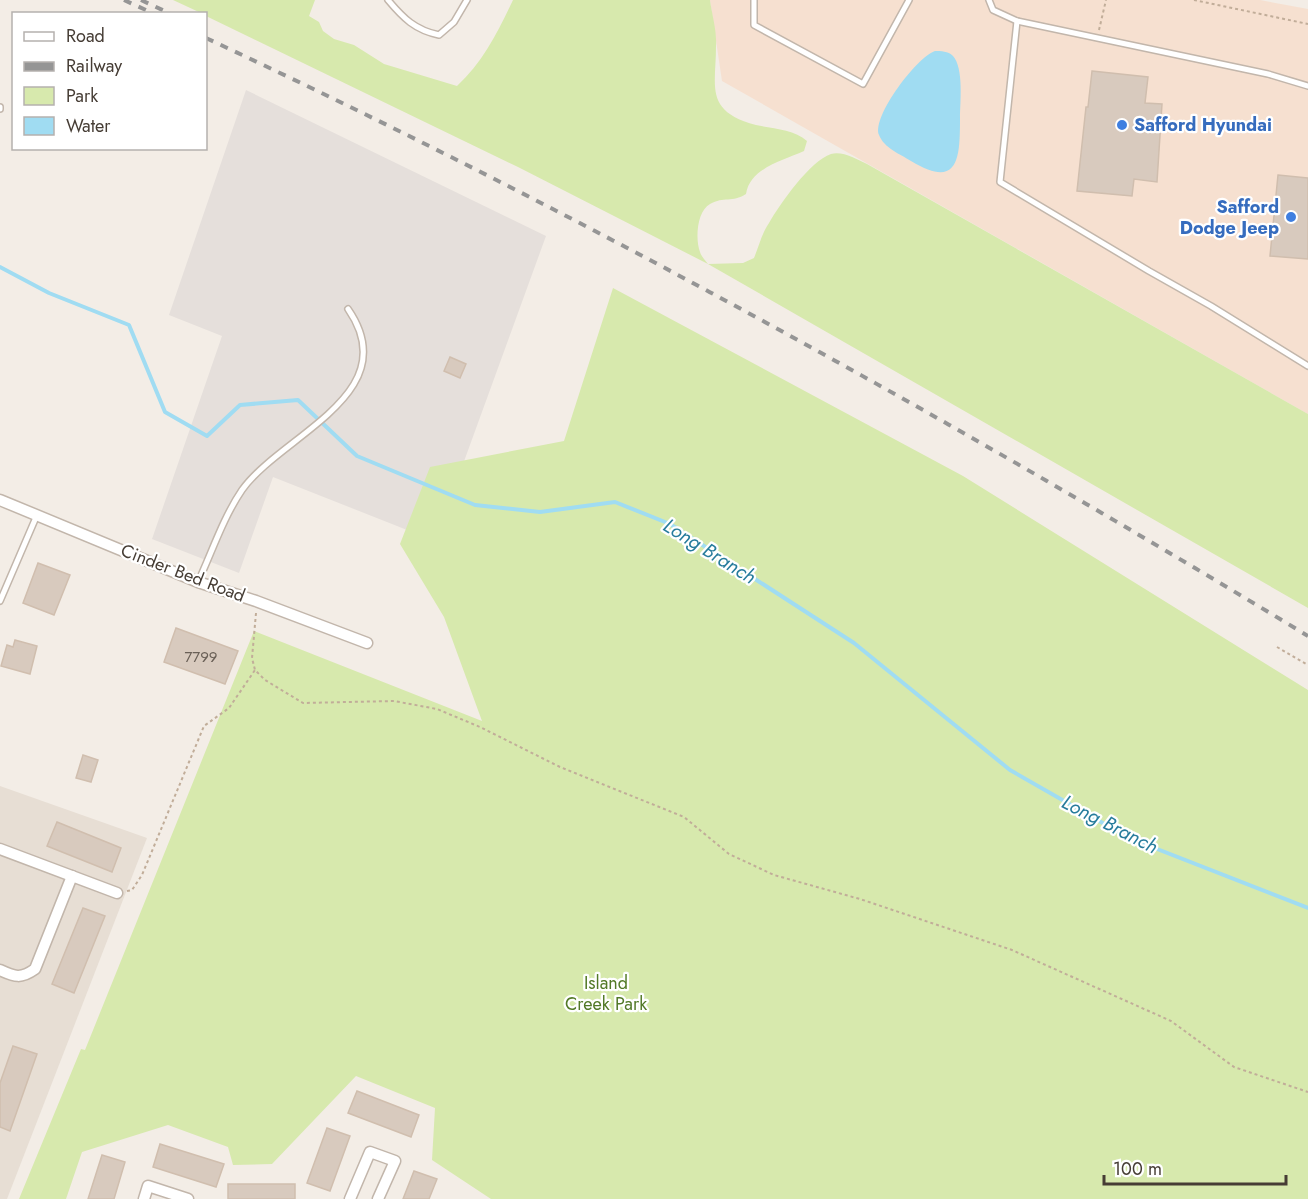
<svg xmlns="http://www.w3.org/2000/svg" width="1308" height="1199" font-family="Jost,sans-serif">
<style>
.residential{fill:#e7ded4}
.commercial{fill:#f6e0d0}
.industrial{fill:#e5dfdb}
.green{fill:#d7e9ad}
.water{fill:#a0dcf2}
.lines{fill:none;stroke-linecap:round;stroke-linejoin:round}
.stream{stroke:#a0dcf2;stroke-width:4}
.building{fill:#d8cabe;stroke:#d0beae;stroke-width:1.5}
.service-casing{stroke:#c2b6ab;stroke-width:8}
.minor-casing{stroke:#c2b6ab;stroke-width:13}
.path{stroke:#c1ad99;stroke-width:2;stroke-dasharray:3 3;stroke-linecap:butt}
.service{stroke:#fff;stroke-width:5}
.minor{stroke:#fff;stroke-width:10}
.rail{stroke:#959595;stroke-width:4;stroke-dasharray:8 8;stroke-linecap:butt}
.shop-dot{fill:#3f7fe0;stroke:#fff;stroke-width:2}
.labels{text-anchor:middle;stroke-width:4.5;stroke-linejoin:round;paint-order:stroke}
.number-label{font-size:15px;fill:#6a6057}
.shop-label{font-size:18px;font-weight:bold;fill:#366cbe;stroke:#fff;text-anchor:start}
.street-label{font-size:18px;fill:#463d35;stroke:#fff}
.park-label{font-size:18px;fill:#527927;stroke:#fff}
.water-label{font-size:20px;font-style:italic;fill:#277c9c;stroke:#fff}
</style>
<rect width="100%" height="100%" fill="#f3ede6"/>
<polygon class="residential" points="0,786 147,838 7,1199 0,1199"/>
<polygon class="commercial" points="710,0 1260,0 1308,9 1308,414 722,81"/>
<polygon class="industrial" points="246,90 546,236 435,541 273,477 239,573 152,539 222,336 169,315"/>
<g class="green">
<path d="M173,0H315L309,16L319,22L323,31L334,39L354,45L384,64L457,86C483,62 498,32 513,0H710C712,15 717,31 716,46C716,87 704,111 756,125C773,129 794,129 807,141L804,151C782,161 750,168 746,194C732,203 724,196 710,204C697,211 695,239 700,252C701,256 705,260 708,264L743,263L754,258C759,246 762,233 769,223C780,204 810,161 831,154C843,151 856,159 867,164L1308,414V608L708,264L518,167L206,16V14L201,13Z"/>
<polygon points="613,288 963,476 1308,690 1308,1199 491,1199 432,1160 435,1108 356,1076 272,1164 233,1165 228,1147 168,1125 82,1152 66,1199 19,1199 81,1049 85,1050 254,631 482,721 444,617 400,544 430,467 564,441"/>
</g>
<path class="water" d="M935,51C941,51 948,51 953,56C964,68 960,103 960,118C960,158 959,190 911,161C900,154 884,148 879,135C872,116 917,57 935,51Z"/>
<g class="lines">
<polyline class="stream" points="0,267 49,293 129,325 165,412 207,436 240,405 298,400 357,456 475,505 540,512 615,502 670,524 854,643 1010,770 1129,838 1308,908"/>
</g>
<g class="building">
<polygon points="1092,71 1148,77 1145,103 1162,104 1157,182 1134,179 1132,196 1077,191 1086,107 1088,107"/>
<polygon points="1278,175 1308,178 1308,259 1270,256"/>
<polygon points="450,357 466,364 460,378 444,371"/>
<polygon points="38,563 70,575 54,615 23,603"/>
<polygon points="176,628 238,651 225,684 164,662"/>
<polygon points="15,640 37,646 30,674 1,666 7,645 13,647"/>
<polygon points="83,755 98,760 91,782 76,778"/>
<polygon points="57,822 121,848 112,872 47,846"/>
<polygon points="83,908 105,916 74,993 52,984"/>
<polygon points="13,1046 37,1054 10,1131 0,1127 0,1083"/>
<polygon points="357,1091 419,1115 411,1137 348,1113"/>
<polygon points="327,1128 350,1136 330,1191 307,1183"/>
<polygon points="160,1144 224,1164 216,1187 153,1167"/>
<polygon points="102,1155 125,1162 114,1199 88,1199"/>
<polygon points="414,1171 437,1179 429,1199 403,1199"/>
<rect x="228" y="1184" width="67" height="15"/>
</g>
<g class="lines">
<g class="service-casing">
<g id="service">
<path d="M388,0C403,18 415,30 439,35L454,22L467,0"/>
<polyline points="754,0 754,25 863,84 909,0"/>
<polyline points="989,0 993,10 1017,21 1268,74 1308,86"/>
<polyline points="1017,21 1000,182 1149,271 1211,306 1308,366"/>
<polyline points="0,107 0,109"/>
<path d="M198,582C212,552 223,518 242,490C281,435 407,394 348,309"/>
<polyline points="0,601 37,515"/>
</g>
</g>
<g class="minor-casing">
<g id="minor">
<polyline points="0,500 198,582 256,601 367,643"/>
<polyline points="0,849 117,893"/>
<path d="M0,970C15,977 21,979 35,969L72,876"/>
<polyline points="144,1199 148,1186 188,1199"/>
<polyline points="350,1199 370,1152 395,1161 378,1199"/>
</g>
</g>
<g class="path">
<polyline points="1194,0 1308,24"/>
<polyline points="1099,30 1106,0"/>
<polyline points="256,613 252,658 255,670 265,680 303,703 394,701 437,709 480,727 560,767 684,817 729,854 774,875 860,899 1012,950 1171,1021 1234,1067 1308,1092"/>
<polyline points="1277,647 1308,665"/>
<polyline points="127,891 132,890 142,875 204,726 229,708 255,670"/>
</g>
<use href="#service" class="service"/>
<use href="#minor" class="minor"/>
<g class="rail">
<polyline points="124,0 148,11"/>
<polyline points="141,0 171,14"/>
<path d="M206,38C585,215 950,419 1308,636"/>
</g>
</g>
<g class="shop-dot">
<circle cx="1122" cy="125" r="6"/>
<circle cx="1291" cy="217" r="6"/>
</g>
<g class="labels">
<g class="number-label">
<text x="201" y="662">7799</text>
</g>
<g class="shop-label">
<text x="1134" y="131">Safford Hyundai</text>
<text x="1279" y="213" text-anchor="end">Safford<tspan x="1279" dy="21">Dodge Jeep</tspan></text>
</g>
<g class="street-label">
<text transform="translate(183 573) rotate(21)" y="6">Cinder Bed Road</text>
</g>
<g class="park-label">
<text x="606" y="989">Island<tspan x="606" dy="21">Creek Park</tspan></text>
</g>
<g class="water-label">
<text transform="translate(710 551) rotate(32)" y="7">Long Branch</text>
<text transform="translate(1110 824) rotate(27)" y="7">Long Branch</text>
</g>
</g>
<rect x="12" y="12" width="195" height="138" fill="#ffffff" stroke="#b5b1ae" stroke-width="1.5"/>
<rect x="24" y="32" width="30" height="9" fill="#ffffff" stroke="#b5b1ae" stroke-width="1.5"/>
<text x="66" y="42" font-size="18" fill="#463d35">Road</text>
<rect x="24" y="62" width="30" height="9" fill="#959595" stroke="#b5b1ae" stroke-width="1.5"/>
<text x="66" y="72" font-size="18" fill="#463d35">Railway</text>
<rect x="24" y="87" width="30" height="18" fill="#d7e9ad" stroke="#b5b1ae" stroke-width="1.5"/>
<text x="66" y="102" font-size="18" fill="#463d35">Park</text>
<rect x="24" y="117" width="30" height="18" fill="#a0dcf2" stroke="#b5b1ae" stroke-width="1.5"/>
<text x="66" y="132" font-size="18" fill="#463d35">Water</text>
<path d="M1104 1175v9h182v-9" fill="none" stroke="#463d35" stroke-width="3"/>
<text x="1113" y="1175" font-size="18" fill="#463d35" stroke="#ffffff" stroke-width="4.5" paint-order="stroke">100 m</text>
</svg>
